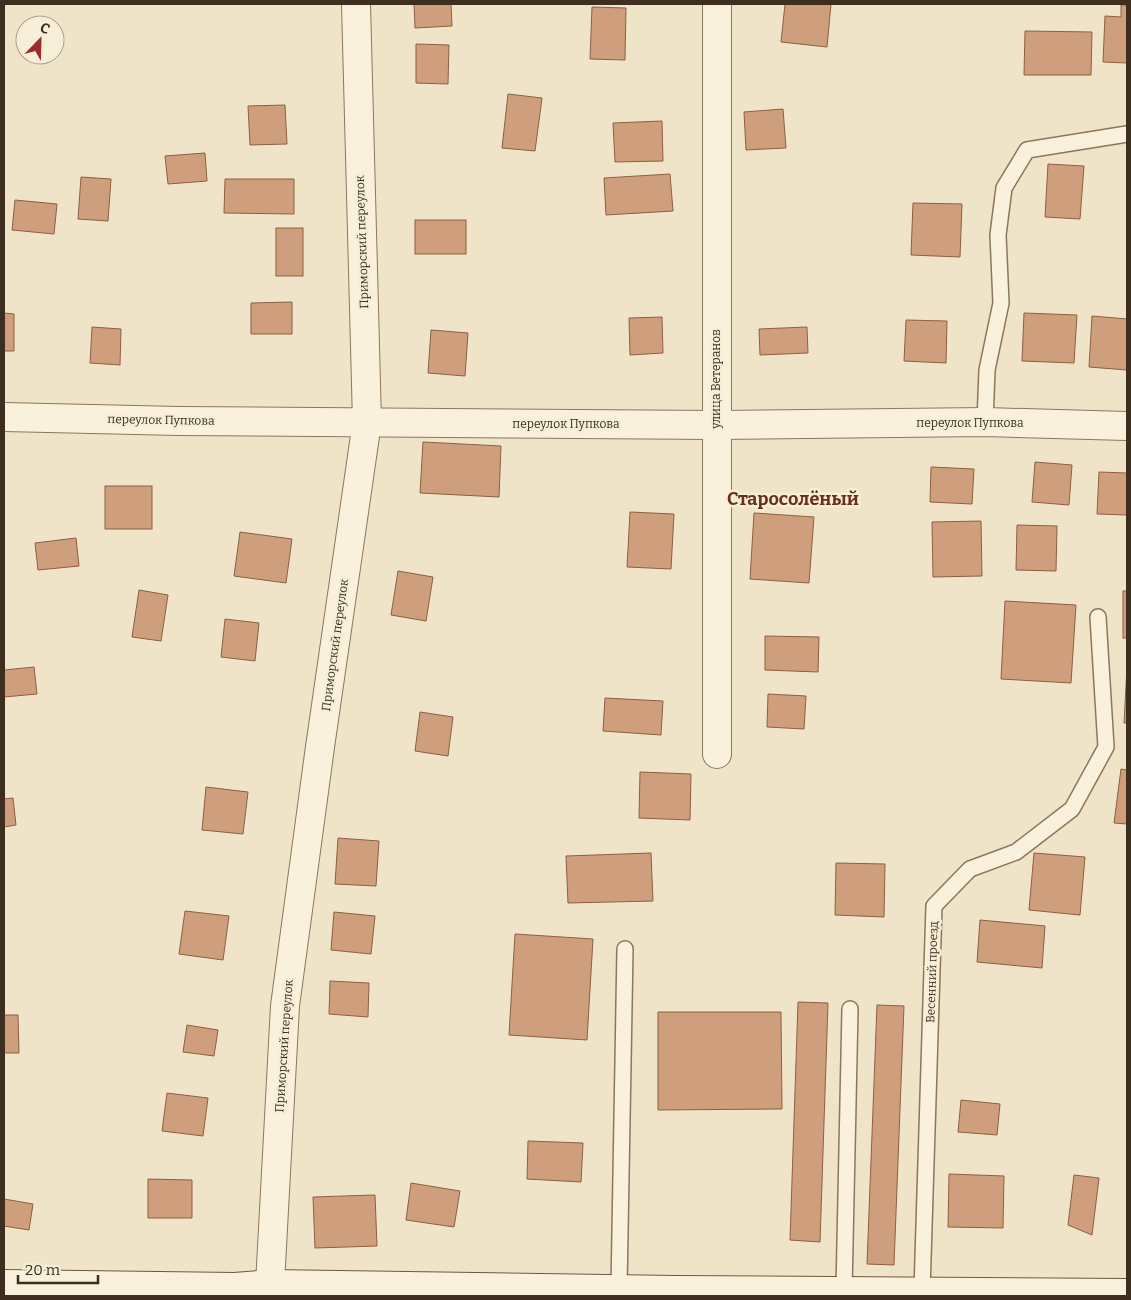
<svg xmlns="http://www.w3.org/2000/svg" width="1131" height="1300" font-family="Bitter,serif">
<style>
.building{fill:#cf9f7d;stroke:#8d5f41}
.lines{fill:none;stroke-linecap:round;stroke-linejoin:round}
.lane-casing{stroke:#8d765c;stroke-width:18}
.street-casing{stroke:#8d765c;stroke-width:30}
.secondary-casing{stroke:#6f573f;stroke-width:30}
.lane{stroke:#faf1dc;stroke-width:15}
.street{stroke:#faf1dc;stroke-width:28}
.secondary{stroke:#faf1dc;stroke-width:28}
.labels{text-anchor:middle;stroke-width:5;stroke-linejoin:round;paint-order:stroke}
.street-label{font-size:12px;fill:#3d2e20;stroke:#f7eed8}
.district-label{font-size:18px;font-weight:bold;fill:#6b2e1e;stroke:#f7eed8}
</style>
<rect width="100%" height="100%" fill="#f0e4c8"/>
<g class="building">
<polygon points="414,4 451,4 452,26 415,28"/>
<polygon points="785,4 831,4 827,47 781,42"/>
<polygon points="1121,5 1127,5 1127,63 1103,62 1105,16 1121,17"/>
<polygon points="592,7 626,8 625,60 590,59"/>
<polygon points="1025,31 1092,32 1091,75 1024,75"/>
<polygon points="416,44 449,45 448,84 416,83"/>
<polygon points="508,94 542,98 535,151 502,148"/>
<polygon points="285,105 287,144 250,145 248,106"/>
<polygon points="783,109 786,148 746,150 744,112"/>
<polygon points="662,121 663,161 615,162 613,123"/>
<polygon points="205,153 207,181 168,184 165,156"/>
<polygon points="1048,164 1084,166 1080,219 1045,217"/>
<polygon points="670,174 673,211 606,215 604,178"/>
<polygon points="81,177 111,179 108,221 78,219"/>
<polygon points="225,179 294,179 294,214 224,213"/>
<polygon points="15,200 57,204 54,234 12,230"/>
<polygon points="913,203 962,204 960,257 911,255"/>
<rect x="415" y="220" width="51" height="34"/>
<rect x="276" y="228" width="27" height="48"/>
<polygon points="292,302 292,334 251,334 251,303"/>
<polygon points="4,313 14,314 14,351 4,351"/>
<polygon points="1024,313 1077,315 1074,363 1022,361"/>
<polygon points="1092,316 1127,319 1127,370 1089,367"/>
<polygon points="662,317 663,353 630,355 629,318"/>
<polygon points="906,320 947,321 946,363 904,361"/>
<polygon points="92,327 121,329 120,365 90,363"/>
<polygon points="807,327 808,353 760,355 759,329"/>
<polygon points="431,330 468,333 465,376 428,373"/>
<polygon points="423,442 501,446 499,497 420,493"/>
<polygon points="1035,462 1072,465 1069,505 1032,502"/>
<polygon points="931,467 974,469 972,504 930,502"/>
<polygon points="1099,472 1127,473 1127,515 1097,514"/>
<rect x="105" y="486" width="47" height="43"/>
<polygon points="630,512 674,514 671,569 627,567"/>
<polygon points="754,513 814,517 809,583 750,579"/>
<polygon points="981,521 982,576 933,577 932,522"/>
<polygon points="1017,525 1057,526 1056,571 1016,570"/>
<polygon points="240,532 292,539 286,583 234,576"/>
<polygon points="76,538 79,566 38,570 35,543"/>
<polygon points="398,571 433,577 426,621 391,615"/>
<polygon points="139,590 168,595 161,641 132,637"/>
<rect x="1123" y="591" width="4" height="47"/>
<polygon points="1005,601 1076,605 1071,683 1001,679"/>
<polygon points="225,619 259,623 255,661 221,657"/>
<polygon points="765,636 819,637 818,672 765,670"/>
<polygon points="34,667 37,694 4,697 4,670"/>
<polygon points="1127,667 1127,723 1124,723"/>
<polygon points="768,694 806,696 804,729 767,727"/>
<polygon points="605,698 663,701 661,735 603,731"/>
<polygon points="420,712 453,717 448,756 415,751"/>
<polygon points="1121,769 1127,770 1127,824 1114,823"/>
<polygon points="640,772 691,774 690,820 639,818"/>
<polygon points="206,787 248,792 243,834 202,830"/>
<polygon points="13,798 16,825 4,827 4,799"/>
<polygon points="338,838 379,841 376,886 335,884"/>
<polygon points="651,853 653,901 568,903 566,856"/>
<polygon points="1034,853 1085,857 1080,915 1029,910"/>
<polygon points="836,863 885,864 884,917 835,915"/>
<polygon points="185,911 229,916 223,960 179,954"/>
<polygon points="334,912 375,916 371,954 331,950"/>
<polygon points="980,920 1045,926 1042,968 977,962"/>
<polygon points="515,934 593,939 587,1040 509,1035"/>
<polygon points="330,981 369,983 368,1017 329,1014"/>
<polygon points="798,1002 828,1003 820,1242 790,1240"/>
<polygon points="877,1005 904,1006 894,1265 867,1264"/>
<polygon points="658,1012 781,1012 782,1109 658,1110"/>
<polygon points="4,1015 18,1015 19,1053 4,1053"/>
<polygon points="187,1025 218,1030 214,1056 183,1052"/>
<polygon points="167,1093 208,1098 203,1136 162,1131"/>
<polygon points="961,1100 1000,1104 997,1135 958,1132"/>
<polygon points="528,1141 583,1143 581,1182 527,1179"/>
<polygon points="949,1174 1004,1176 1003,1228 948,1227"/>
<polygon points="1074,1175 1099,1178 1092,1235 1068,1225"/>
<polygon points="148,1179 192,1180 192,1218 148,1218"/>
<polygon points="411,1183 460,1191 454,1227 406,1220"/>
<polygon points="375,1195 377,1246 315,1248 313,1197"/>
<polygon points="4,1199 33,1204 29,1230 4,1226"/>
</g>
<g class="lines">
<g class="lane-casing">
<g id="lane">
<polyline points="985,422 987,370 1001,303 998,235 1004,188 1027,150 1127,134"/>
<polyline points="619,1289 625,949"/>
<polyline points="844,1290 850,1009"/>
<polyline points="922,1290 934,906 970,869 1016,852 1072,809 1106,747 1098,617"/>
</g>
</g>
<g class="street-casing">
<g id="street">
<polyline points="717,4 717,754"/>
<polyline points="4,417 179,421 716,425 985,422 1127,426"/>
<polyline points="270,1284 285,1006 320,747 367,422 356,4"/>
</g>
</g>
<g class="secondary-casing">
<polyline id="secondary" points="4,1284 235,1287 270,1284 676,1290 1127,1293"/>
</g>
<use href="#lane" class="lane"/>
<use href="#street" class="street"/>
<use href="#secondary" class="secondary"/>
</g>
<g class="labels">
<g class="street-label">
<text transform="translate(362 242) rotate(-92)" y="4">Приморский переулок</text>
<text transform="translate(716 379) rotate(-90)" y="4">улица Ветеранов</text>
<text transform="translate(161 420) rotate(1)" y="4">переулок Пупкова</text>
<text x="970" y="427">переулок Пупкова</text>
<text x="566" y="428">переулок Пупкова</text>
<text transform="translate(335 645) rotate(-82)" y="4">Приморский переулок</text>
<text transform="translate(932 972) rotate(-88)" y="4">Весенний проезд</text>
<text transform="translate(284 1046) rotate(-86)" y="4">Приморский переулок</text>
</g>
<g class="district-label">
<text x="793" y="505">Староcолёный</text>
</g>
</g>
<rect width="1131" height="1300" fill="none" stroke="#3d2e20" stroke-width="10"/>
<g transform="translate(40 40) rotate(23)"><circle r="24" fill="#f7eed8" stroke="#ada18e"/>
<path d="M0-4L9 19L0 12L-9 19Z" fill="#9e2a2b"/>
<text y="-8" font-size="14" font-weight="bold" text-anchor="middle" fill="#3d2e20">С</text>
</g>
<path d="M18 1275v8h80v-8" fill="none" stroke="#3d2e20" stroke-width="2.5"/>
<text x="25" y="1275" font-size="15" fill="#3d2e20" stroke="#f7eed8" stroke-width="4" paint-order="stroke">20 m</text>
</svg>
